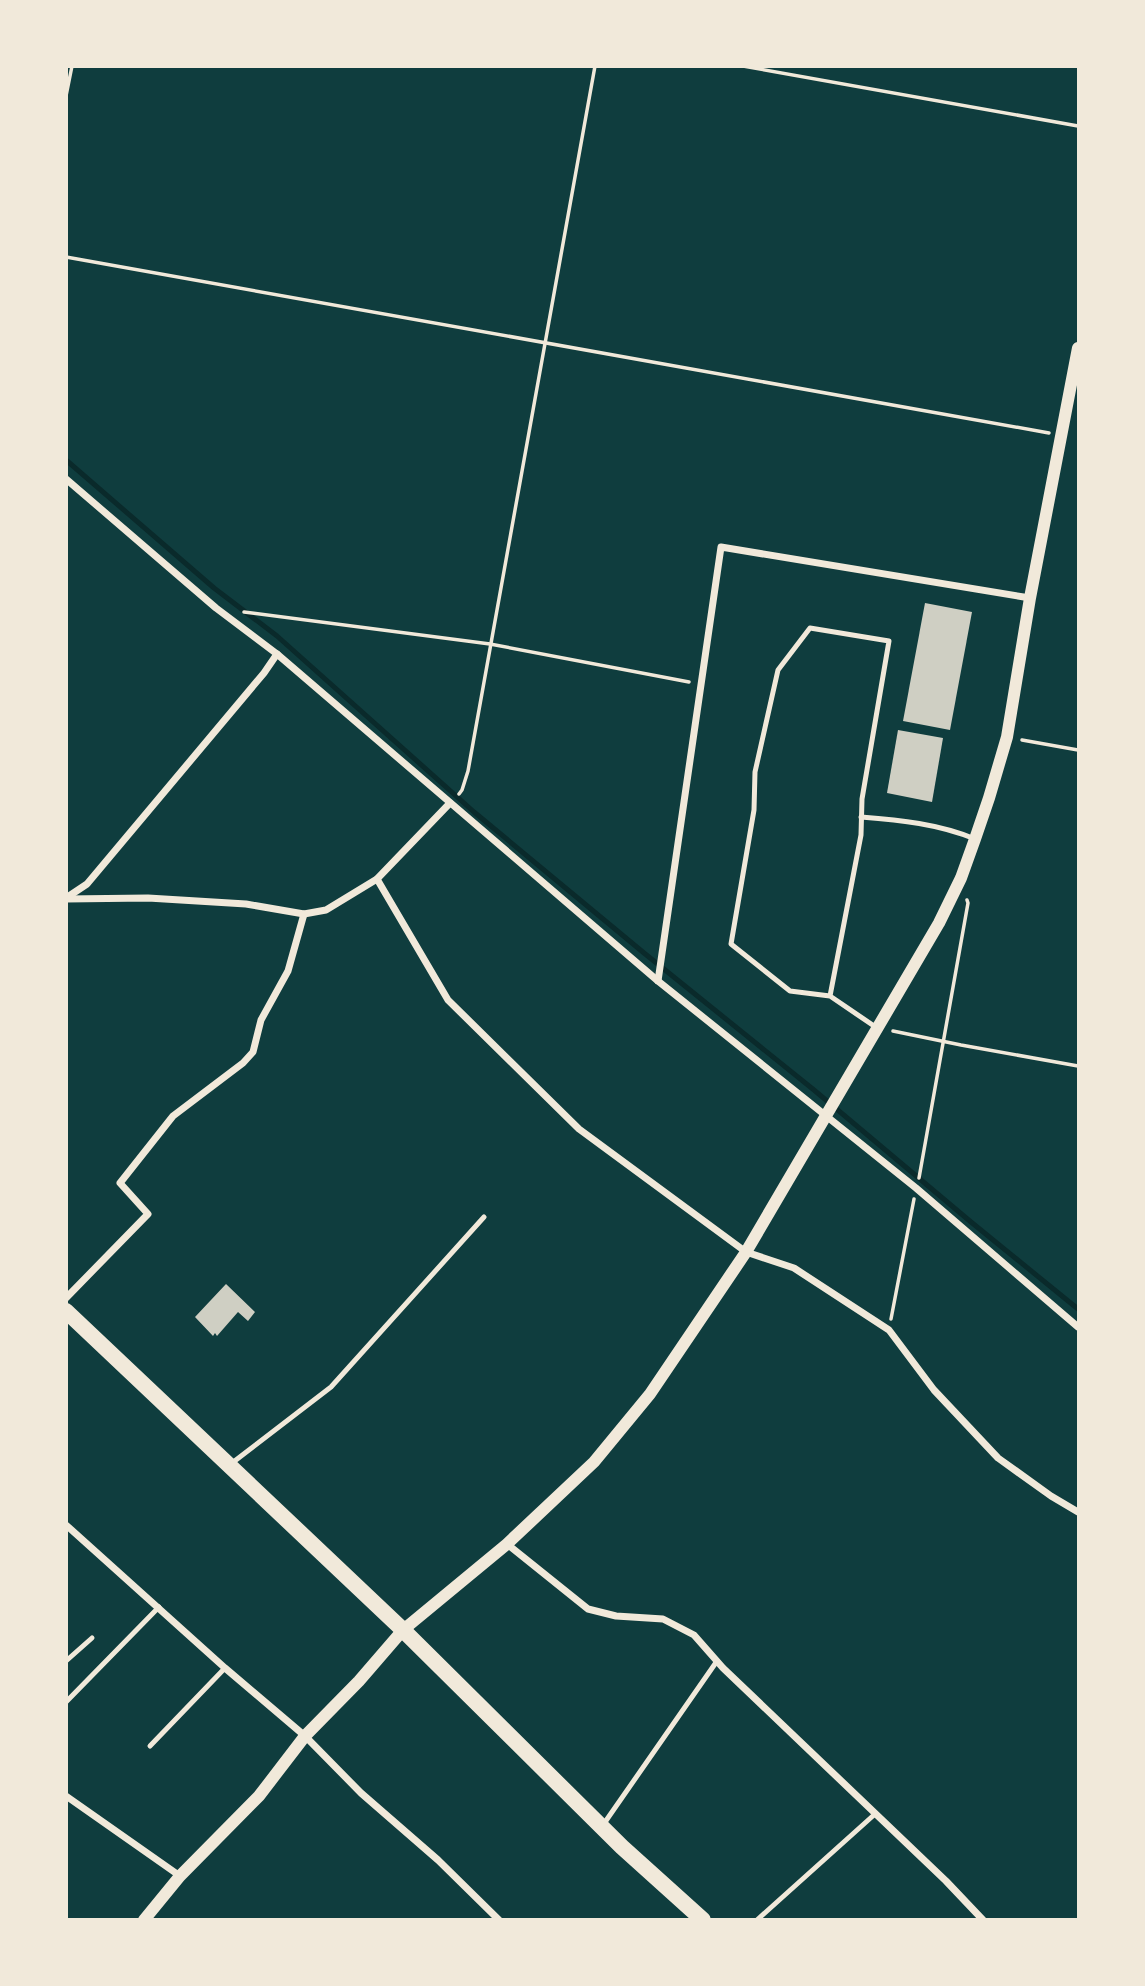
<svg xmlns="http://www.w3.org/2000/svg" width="1145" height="1986" font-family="Poppins,sans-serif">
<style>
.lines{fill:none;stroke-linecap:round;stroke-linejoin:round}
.stream{stroke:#0a2a2b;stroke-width:5}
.building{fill:#cfcfc3}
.path{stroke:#f1e9da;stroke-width:3.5}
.service{stroke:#f1e9da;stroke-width:5}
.minor{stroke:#f1e9da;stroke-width:7}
.tertiary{stroke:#f1e9da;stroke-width:12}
.primary{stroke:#f1e9da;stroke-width:16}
</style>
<rect width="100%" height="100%" fill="#0f3d3e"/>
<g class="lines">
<polyline class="stream" points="66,460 214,588 277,636 474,812 644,953 814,1090 971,1222 1078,1309"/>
</g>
<g class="building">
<polygon points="925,603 972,612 950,730 903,721"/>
<polygon points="898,730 943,738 932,802 887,793"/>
<polygon points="226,1284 255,1312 248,1321 238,1312 217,1336 215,1333 213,1336 195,1317"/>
</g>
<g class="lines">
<g class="path">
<polyline points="743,66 1078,126"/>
<polyline points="66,96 72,66"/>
<polyline points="66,257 1049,433"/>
<polyline points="244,612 490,644 689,682"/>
<polyline points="1022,740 1078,750"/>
<polyline points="459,794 462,790 468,771 595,66"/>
<polyline points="893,1031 961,1045 1078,1066"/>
<polyline points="919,1178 968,903 967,900"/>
<polyline points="891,1319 914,1199"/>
</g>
<g class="service">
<path d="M861,817C900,820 939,824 975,839"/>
<polyline points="830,996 861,835 862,799 889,641 810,628 778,670 755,772 754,810 731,944 790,991 830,996 877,1028"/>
<polyline points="232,1463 331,1387 484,1217"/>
<polyline points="66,1661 92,1638"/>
<polyline points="66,1702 159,1607"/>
<polyline points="150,1746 225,1668"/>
<polyline points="603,1825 717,1661"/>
<polyline points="757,1920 875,1814"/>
</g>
<g class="minor">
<polyline points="66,479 216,608 277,654 658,981 916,1188 1078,1327"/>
<polyline points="377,879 448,1000 579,1129 746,1252 794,1268 889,1330 934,1390 998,1458 1051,1496 1078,1512"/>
<polyline points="66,898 87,884 264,673 277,654"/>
<polyline points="66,899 148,898 246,904 304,914 326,910 377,879 450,803"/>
<polyline points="658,981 721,547 1030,598"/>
<polyline points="66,1298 148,1214 120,1183 173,1116 243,1063 253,1052 261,1020 288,971 304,914"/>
<polyline points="66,1525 225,1668 305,1736 361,1793 438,1860 499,1920"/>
<polyline points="507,1544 588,1609 616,1616 663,1619 694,1635 723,1668 946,1881 983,1920"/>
<polyline points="66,1796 180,1876"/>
</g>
<polyline class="tertiary" points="144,1920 180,1876 259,1796 305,1736 359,1681 403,1630 507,1544 594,1462 650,1394 746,1252 939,923 961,878 975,839 989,798 1007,737 1030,598 1078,348"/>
<polyline class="primary" points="66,1311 403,1630 622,1847 703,1920"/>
</g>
<rect width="1145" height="1986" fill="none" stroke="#f1e9da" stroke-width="136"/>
</svg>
